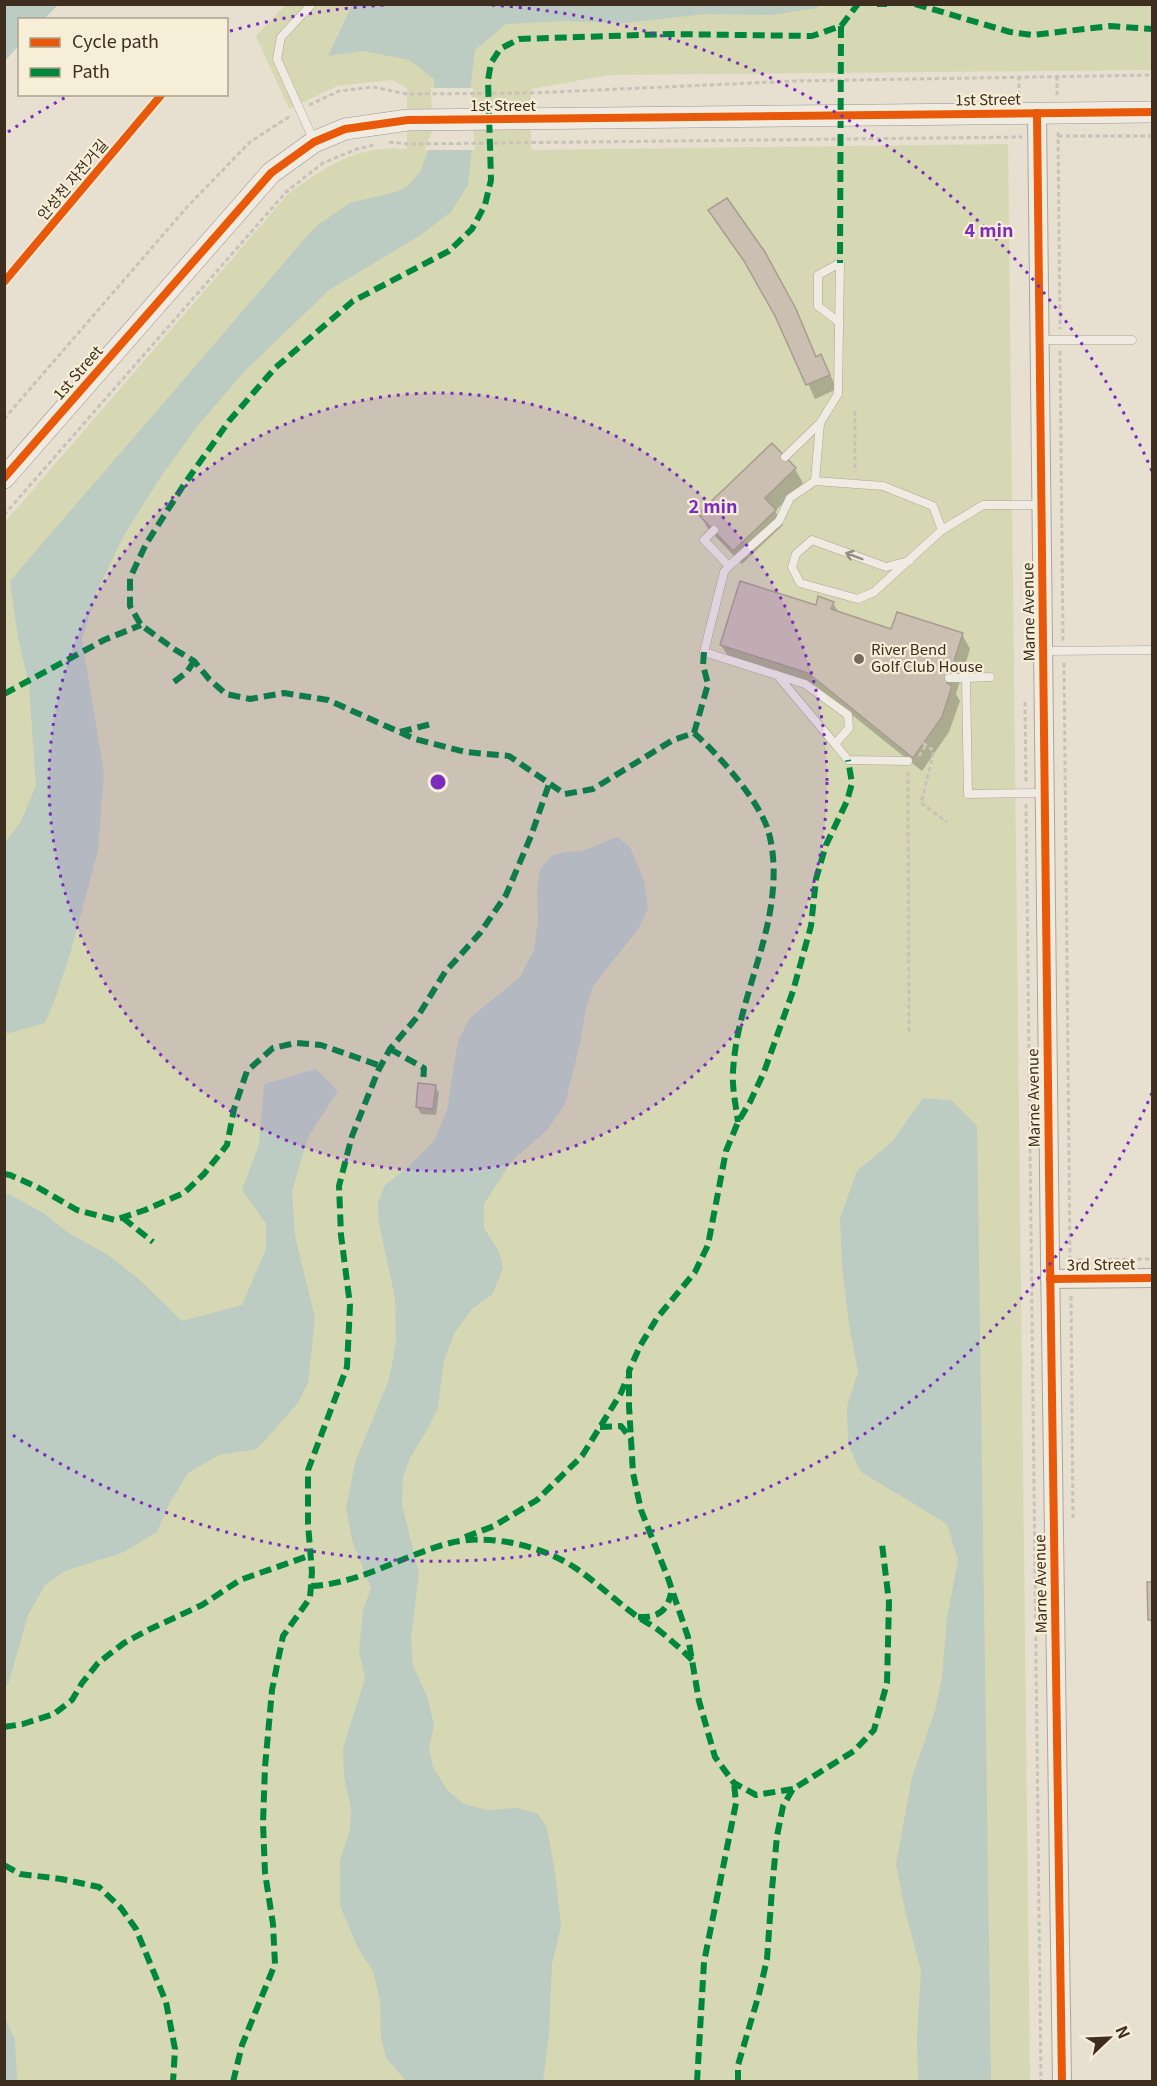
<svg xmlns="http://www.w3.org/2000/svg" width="1157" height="2086" font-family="Georgia,'Noto Sans KR',serif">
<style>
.green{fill:#d6d7b3}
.water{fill:#bcccc2}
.pier{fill:#e7e0d1}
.shadow{fill:#0003}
.building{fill:#cbbfb2;stroke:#a89c90;stroke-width:1.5}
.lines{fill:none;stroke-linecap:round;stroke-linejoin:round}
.service-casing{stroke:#ada599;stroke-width:9}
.tertiary-casing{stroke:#ada599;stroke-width:20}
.secondary-casing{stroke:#9c958a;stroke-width:22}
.path{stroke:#c8c2b9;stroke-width:3;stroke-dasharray:4.5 3;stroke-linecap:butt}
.service{stroke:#efebe3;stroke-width:8}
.tertiary{stroke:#efebe3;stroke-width:18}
.secondary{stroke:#efebe3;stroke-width:21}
.quiet{stroke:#00873e;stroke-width:6;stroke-dasharray:12 6;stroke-linecap:butt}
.cycleway-casing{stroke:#f7eed8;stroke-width:11}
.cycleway{stroke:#e8590c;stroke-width:8}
.oneway{stroke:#968c82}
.ring{fill:none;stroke:#7b2cbf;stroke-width:3;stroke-dasharray:3 6}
.poi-dot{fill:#786c5e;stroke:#f7eed8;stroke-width:2}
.labels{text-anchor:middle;stroke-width:4.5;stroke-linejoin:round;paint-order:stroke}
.street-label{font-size:15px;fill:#3d2e20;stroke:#f7eed8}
.poi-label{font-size:15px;fill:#3d2e20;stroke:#f7eed8;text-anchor:start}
.centre{fill:#7b2cbf;stroke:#f7eed8;stroke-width:3}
.ring-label{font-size:18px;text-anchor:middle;font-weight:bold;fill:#7b2cbf;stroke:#f7eed8;stroke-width:4.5;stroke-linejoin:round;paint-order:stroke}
</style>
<rect width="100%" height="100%" fill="#e7e0d1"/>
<path class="green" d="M286,4L1152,5V70L608,75L531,89V150L1008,144L1030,2081L5,2082V522L288,194C328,165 356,145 407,149V88L392,80L337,86L289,109L256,36Z"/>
<g class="water">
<polygon points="5,4 58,5 44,19 20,20 19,45 5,61"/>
<polygon points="352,5 821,5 817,8 771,15 706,14 624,23 564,21 506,24 475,50 468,106 472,149 468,185 451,212 419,236 329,290 244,372 199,424 164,472 124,535 96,594 82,639 104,774 98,850 71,951 56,996 45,1023 5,1034 5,842 20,823 36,786 29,685 18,638 10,581 315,227 350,203 396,192 407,187 420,172 435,132 434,79 409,60 363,51 328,56"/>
<polygon points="617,837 630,847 644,881 648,908 639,928 593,986 586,1008 580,1043 565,1104 547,1130 512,1161 484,1204 484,1228 499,1252 503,1268 492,1295 472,1309 455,1332 444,1360 438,1407 427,1430 410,1458 403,1477 402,1505 419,1574 411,1638 413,1666 427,1696 434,1725 429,1748 433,1767 448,1791 464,1804 487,1810 516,1808 537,1813 547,1828 555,1872 561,1926 552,1964 549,2033 543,2081 406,2081 386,2058 381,2038 380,2000 373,1971 358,1948 340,1906 340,1860 350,1830 351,1807 344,1777 343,1748 365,1678 359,1651 363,1610 371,1588 352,1540 346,1509 355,1463 389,1379 396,1343 395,1298 379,1223 378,1202 385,1185 407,1168 434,1141 447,1110 458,1041 470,1018 520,977 534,950 538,921 537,890 540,869 553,855 566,852 582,851"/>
<polygon points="316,1069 338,1091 308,1137 292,1191 295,1236 315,1318 308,1383 298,1403 257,1449 219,1455 188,1473 169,1504 157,1532 124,1552 65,1571 45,1585 28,1615 8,1685 5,1685 5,1195 9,1194 45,1214 67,1232 108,1255 139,1279 182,1321 242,1305 266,1249 266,1224 242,1190 259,1144 264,1084"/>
<polygon points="923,1098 951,1100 977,1126 991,2081 918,2081 917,2034 921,1971 905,1910 896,1864 912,1777 935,1711 942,1677 947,1618 958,1560 947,1524 861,1472 848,1444 847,1407 858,1372 849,1324 842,1265 840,1218 857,1171 893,1141"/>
<polygon points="4,2016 15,2040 17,2081 5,2081"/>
</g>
<polygon class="pier" points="431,88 473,88 471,106 475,150 425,150 432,131"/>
<g class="shadow">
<polygon points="718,224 773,268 803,325 817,358 821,356 837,389 815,399 777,316 753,274"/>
<polygon points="795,469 803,483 775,511 783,525 742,564 708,529 700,514"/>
<polygon points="833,603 839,613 892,631 962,634 970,649 956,694 960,701 949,732 922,771 817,687 730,659 721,645 817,607"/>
<polygon points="420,1084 435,1086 439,1093 436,1115 421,1114 417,1107"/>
<polygon points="1149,1583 1152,1583 1152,1625 1150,1620"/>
</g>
<g class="building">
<polygon points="727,198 765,252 796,309 816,357 821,354 830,375 806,385 775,316 744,261 708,210"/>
<polygon points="772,443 796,468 765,498 776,510 733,551 698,514"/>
<polygon points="740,581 816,605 818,596 834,602 831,609 891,629 897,612 963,633 947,683 952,686 942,717 913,758 808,673 720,645"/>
<polygon points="418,1083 436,1085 433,1109 416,1107"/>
<polygon points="1147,1582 1152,1582 1152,1620 1148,1620"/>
</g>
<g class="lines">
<g class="service-casing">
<g id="service">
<polyline points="312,4 281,37 277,59 314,141"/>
<polyline points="1041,340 1132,340"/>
<polyline points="785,457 820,423"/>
<polyline points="815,481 820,423 838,394 840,263 818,275 818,306 839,322"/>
<polyline points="714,530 704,540 729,566"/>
<polyline points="909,561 886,567 812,540 796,554 792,567 800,583 858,599 874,592 942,530 983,505 1041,505"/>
<polyline points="1044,651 1152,650"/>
<polyline points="777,675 835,744 849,728 848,715 805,684 704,652 724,572 729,566 779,521 790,498 815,481 883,486 933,506 942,530"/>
<polyline points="990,677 966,678 968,794 1044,793"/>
<polyline points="949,678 966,678"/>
<polyline points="835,744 848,760 908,761"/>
</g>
</g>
<g class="tertiary-casing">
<g id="tertiary">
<polyline points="1037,113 1050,1260 1062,2082"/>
<polyline points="1050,1279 1152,1278"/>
</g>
</g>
<g class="secondary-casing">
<polyline id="secondary" points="4,478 271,173 314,142 345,129 408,120 1152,112"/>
</g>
<g class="path">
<polyline points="1019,76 1019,96"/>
<polyline points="1057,76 1057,95"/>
<polyline points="309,105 339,91 373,87 407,94 531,93 796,81 1152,75"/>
<polyline points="1058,132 1060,329"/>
<polyline points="1058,136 1152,136"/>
<polyline points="389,142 408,144 1022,137"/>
<polyline points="1060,351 1063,641"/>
<polyline points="855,411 855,472"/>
<polyline points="4,419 187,207 250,142 290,116"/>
<polyline points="4,515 286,192 323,163 357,149 374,145"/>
<polyline points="1064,663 1070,1262"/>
<polyline points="1025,702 1026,783"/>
<polyline points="923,743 934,751 921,803 947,822"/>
<polyline points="919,756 926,745"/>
<polyline points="908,772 909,1034"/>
<polyline points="1026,804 1041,2082"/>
<polyline points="1070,1260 1152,1259"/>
<polyline points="1071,1296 1073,1520"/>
</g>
<use href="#service" class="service"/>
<use href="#tertiary" class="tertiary"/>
<use href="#secondary" class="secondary"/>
<g class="quiet">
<polyline points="877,4 887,4"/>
<polyline points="915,4 1010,32 1033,35 1110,26 1152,29"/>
<polyline points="841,26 858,4"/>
<polyline points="704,652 703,665 708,684 694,733 673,740 593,789 565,794 509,756 465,752 415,739 328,700 284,693 250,699 226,694 209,679 194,661 174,649 141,625 130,606 130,578 146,544 183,486 229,421 275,368 353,301 449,251 472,229 485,205 491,180 488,80 491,63 500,49 519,39 671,34 812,36 841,26 840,263"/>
<polyline points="174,682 187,672 194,661"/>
<polyline points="4,694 104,640 141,625"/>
<polyline points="400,732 431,724"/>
<path d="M694,733C718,754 758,799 768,830C780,871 771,917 759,957C748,995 735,1032 733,1072C732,1089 736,1106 738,1122"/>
<polyline points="390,1049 424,1068 423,1083"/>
<polyline points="4,1174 10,1175 37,1187 77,1210 115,1220 145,1210 184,1193 204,1174 227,1145 234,1109 247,1071 273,1048 296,1043 321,1045 381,1066"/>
<polyline points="123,1218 153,1242"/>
<polyline points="600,1427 621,1426 632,1440"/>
<polyline points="465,1537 494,1526 537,1500 582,1456 621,1393 627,1378"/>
<path d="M311,1586C360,1584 403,1555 450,1543C490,1533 543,1546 577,1569C597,1583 615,1600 635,1615C643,1621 653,1625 661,1632C672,1641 682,1650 692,1660"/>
<path d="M638,1617C657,1618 667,1612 671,1593"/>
<polyline points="4,1727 23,1724 54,1714 72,1700 82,1683 98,1663 124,1643 148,1630 202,1605 240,1580 311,1555"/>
<polyline points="793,1789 756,1795 734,1783 715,1757 699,1701 688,1637 668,1578 641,1510 633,1473 629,1406 629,1371 640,1346 657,1318 695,1272 708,1245 726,1151 738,1122 750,1102 764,1072 793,991 811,926 816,879 826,845 847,801 852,783 848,760"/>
<polyline points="4,1865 20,1874 61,1879 99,1887 121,1908 136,1929 166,2002 175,2049 173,2082"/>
<polyline points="233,2082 242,2045 275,1964 273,1924 265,1873 263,1823 265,1767 272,1690 283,1636 310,1598 312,1572 308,1524 308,1470 347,1367 350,1305 341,1235 339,1186 352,1136 378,1071 390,1049 418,1016 445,972 480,933 506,895 531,836 549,784"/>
<polyline points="697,2082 704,1962 736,1803 734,1783"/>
<polyline points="738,2082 738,2065 759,1994 767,1959 772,1889 777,1836 783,1806 793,1789 854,1751 874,1730 887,1683 889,1602 882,1544"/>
</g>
<g class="cycleway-casing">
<g id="cycleway">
<polyline points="1037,113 1050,1260 1062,2082"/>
<polyline points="4,282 162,94"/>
<polyline points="4,478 271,173 314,142 345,129 408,120 1152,112"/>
<polyline points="1050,1279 1152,1278"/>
</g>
</g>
<use href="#cycleway" class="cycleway"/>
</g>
<defs><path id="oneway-shaft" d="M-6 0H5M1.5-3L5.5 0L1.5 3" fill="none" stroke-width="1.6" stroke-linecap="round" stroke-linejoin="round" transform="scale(1.5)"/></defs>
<use class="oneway" href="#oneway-shaft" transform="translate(854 556) rotate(-160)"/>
<circle cx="438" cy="782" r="389" fill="#7b2cbf" fill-opacity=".12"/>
<g class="ring">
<circle cx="438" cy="782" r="389"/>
<path d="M1152 1093A779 779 0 0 1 8 1432M8 132A779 779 0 0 1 66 97M230 31A779 779 0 0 1 384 5M492 5A779 779 0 0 1 1152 471"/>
</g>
<circle class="poi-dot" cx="859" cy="659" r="6"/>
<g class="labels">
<g class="street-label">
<text transform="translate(988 100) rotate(-1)" y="5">1st Street</text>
<text x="503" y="111">1st Street</text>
<text transform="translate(73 180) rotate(-50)" y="5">안성천 자전거길</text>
<text transform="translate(78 373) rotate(-49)" y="5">1st Street</text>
<text transform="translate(1029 612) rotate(-91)" y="5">Marne Avenue</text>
<text transform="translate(1034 1098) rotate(-91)" y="5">Marne Avenue</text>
<text transform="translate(1101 1265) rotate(-1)" y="5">3rd Street</text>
<text transform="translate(1041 1584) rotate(-91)" y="5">Marne Avenue</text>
</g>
<g class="poi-label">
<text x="871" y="655">River Bend<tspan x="871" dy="17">Golf Club House</tspan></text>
</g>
</g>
<circle cx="438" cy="782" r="9" class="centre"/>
<g class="ring-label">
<text x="989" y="237">4 min</text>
<text x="713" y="513">2 min</text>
</g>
<rect width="1157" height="2086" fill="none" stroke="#3d2e20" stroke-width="12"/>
<rect x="18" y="18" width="210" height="78" fill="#f7eed8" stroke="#ada18e" stroke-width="1.5"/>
<rect x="30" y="38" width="30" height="9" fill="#e8590c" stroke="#ada18e" stroke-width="1.5"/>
<text x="72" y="48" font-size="18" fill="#3d2e20">Cycle path</text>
<rect x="30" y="68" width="30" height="9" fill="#00873e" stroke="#ada18e" stroke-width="1.5"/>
<text x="72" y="78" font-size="18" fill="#3d2e20">Path</text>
<g transform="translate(1109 2038) rotate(67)" stroke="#f7eed8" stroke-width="4.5" paint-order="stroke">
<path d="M0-4.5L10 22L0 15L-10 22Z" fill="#3d2e20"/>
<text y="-9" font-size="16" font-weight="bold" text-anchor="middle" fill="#3d2e20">N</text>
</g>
</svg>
